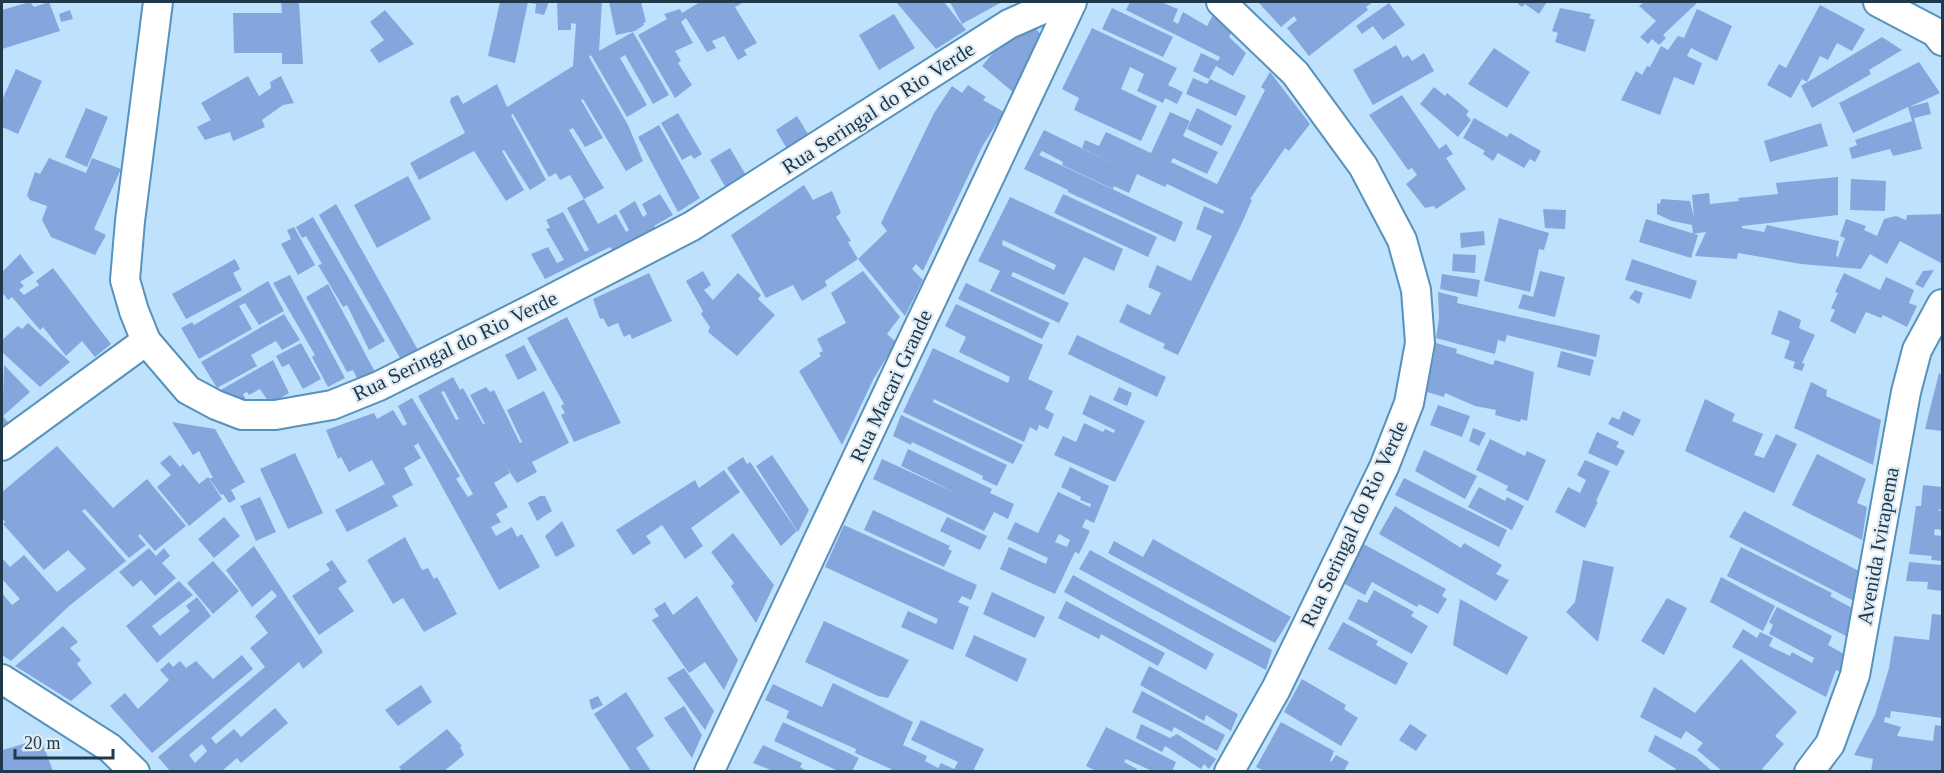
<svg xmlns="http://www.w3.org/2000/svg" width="1944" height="773" font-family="'Times New Roman',serif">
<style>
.building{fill:#85a6dd;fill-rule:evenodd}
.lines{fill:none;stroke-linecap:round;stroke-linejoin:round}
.minor-casing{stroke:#5692bb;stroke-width:32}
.minor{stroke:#fff;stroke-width:28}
.labels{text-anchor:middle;stroke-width:4.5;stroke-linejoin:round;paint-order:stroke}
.street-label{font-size:21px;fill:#20394a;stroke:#e0ecf5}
</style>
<rect width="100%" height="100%" fill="#bee2fd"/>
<g class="building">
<polygon points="30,2 34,7 49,2 60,31 2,49 2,10"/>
<polygon points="281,2 299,2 303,64 282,64 282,53 234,53 233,13 282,13"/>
<polygon points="500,2 528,2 515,63 488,56"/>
<polygon points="549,2 544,15 535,13 536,4 531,3"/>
<polygon points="557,2 602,2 599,51 633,32 669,95 653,104 625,55 620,58 647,105 627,117 591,55 589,57 628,125 643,161 626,171 583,99 581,100 603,138 585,147 573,128 569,130 604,188 584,199 570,175 560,180 556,173 549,177 513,114 511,115 546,180 530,190 504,150 502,151 524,190 506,201 474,151 419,180 410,163 465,133 450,102 451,98 458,95 463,104 497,84 507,107 573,66 576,24 571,23 571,30 558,30"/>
<polygon points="609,2 641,2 646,22 643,23 644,25 635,31 616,35"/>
<polygon points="700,2 744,2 735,7 757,43 744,50 747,55 738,60 724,36 712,41 716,48 707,52 686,18 681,22 693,43 675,51 681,61 678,63 692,85 675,98 638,35 667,19 664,14 680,9 682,13"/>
<polygon points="896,2 944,2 966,30 936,49"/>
<polygon points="950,2 1002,2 962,24"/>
<polygon points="1130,2 1161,2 1178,9 1173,21 1178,24 1183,12 1207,26 1214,13 1233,29 1229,37 1246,53 1233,76 1216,66 1209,79 1193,71 1201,53 1218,61 1220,57 1126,10"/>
<polygon points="1258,2 1373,2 1366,7 1368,10 1309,56 1287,28 1297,20 1294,16 1281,27"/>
<polygon points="1516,2 1547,2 1539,14 1525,4 1522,7"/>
<polygon points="1644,2 1698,2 1663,35 1666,38 1659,45 1652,39 1648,44 1640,37 1656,21 1639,6"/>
<polygon points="1389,3 1405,25 1383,40 1373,26 1362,34 1356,26"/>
<polygon points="1820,5 1865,29 1852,51 1837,43 1828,60 1820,56 1807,82 1802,79 1791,98 1767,85 1779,64 1786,68"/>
<polygon points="1112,8 1173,37 1163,57 1102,29"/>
<polygon points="1560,8 1591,14 1589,18 1595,20 1585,52 1555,42 1558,33 1552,31"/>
<polygon points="1697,9 1732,26 1717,61 1691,48 1687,56 1702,63 1694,85 1674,77 1660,115 1621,100 1636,71 1642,75 1647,66 1650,67 1661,46 1668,50 1678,36 1684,38"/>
<polygon points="70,10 73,19 61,22 59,14"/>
<polygon points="385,10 414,44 379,63 370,50 384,40 370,22"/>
<polygon points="894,14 915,48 879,70 859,35"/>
<polygon points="1033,25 1042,36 1014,93 982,66 1007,36"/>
<polygon points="1092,28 1177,68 1168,85 1183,92 1177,104 1165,98 1163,103 1137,91 1144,74 1130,67 1121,89 1157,106 1141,141 1074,110 1079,98 1062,89"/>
<polygon points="1882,37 1902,50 1869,70 1871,74 1812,108 1801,86"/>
<polygon points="1396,45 1403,58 1408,55 1412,61 1424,53 1434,71 1373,105 1353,70"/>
<polygon points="1494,48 1530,72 1507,108 1468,84"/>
<polygon points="1919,62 1940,93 1909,107 1928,102 1931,114 1914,118 1922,149 1893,156 1890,149 1852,159 1849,148 1857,145 1855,140 1912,121 1908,107 1853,133 1839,103"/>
<polygon points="16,69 42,81 18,134 2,127 2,100"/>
<polygon points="1270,72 1310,124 1289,151 1285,148 1250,199 1252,200 1242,223 1178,355 1163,348 1165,344 1119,322 1127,304 1150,315 1161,293 1148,287 1157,265 1191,281 1212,236 1196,229 1204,206 1223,214 1224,211 1167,184 1165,187 1137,174 1129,193 1114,186 1113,189 1062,165 1063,162 1042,151 1039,155 1183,222 1175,242 1068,192 1068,190 1024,169 1044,130 1129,171 1082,148 1085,140 1099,146 1106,132 1151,153 1170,112 1190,121 1183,136 1218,152 1207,174 1173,158 1171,162 1217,184 1265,90 1261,87"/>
<polygon points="248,76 259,96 271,88 270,82 281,76 294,103 283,105 262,120 265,127 233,141 230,132 205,140 197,127 211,120 201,103"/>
<polygon points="1193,78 1207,84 1210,79 1246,96 1236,116 1186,94"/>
<polygon points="968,85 986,97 983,100 1004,112 982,147 923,271 916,264 912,269 923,280 905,316 858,259 825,281 827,286 802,301 793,285 766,298 731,235 804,185 813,200 832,191 841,213 836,217 851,241 848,242 858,259 887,231 881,223 934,113 952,86 962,93"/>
<polygon points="1434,87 1445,96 1447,93 1469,111 1466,115 1471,120 1458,137 1420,104"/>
<polygon points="1402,95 1439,149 1446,144 1453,154 1446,158 1466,189 1436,209 1434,206 1425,208 1406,184 1417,175 1412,168 1408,170 1369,115"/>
<polygon points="86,108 108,117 87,167 65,157"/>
<polygon points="1197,108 1232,126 1222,146 1187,129"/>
<polygon points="678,113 702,154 694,159 691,155 682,160 661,123"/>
<polygon points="797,116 811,139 790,154 776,130"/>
<polygon points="1474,118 1507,137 1510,133 1541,151 1535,162 1530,159 1524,168 1498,153 1493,161 1483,154 1485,151 1463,138"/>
<polygon points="1821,123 1828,146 1770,162 1764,141"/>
<polygon points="659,125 700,198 678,212 638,137"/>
<polygon points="730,148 747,177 727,190 710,160"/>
<polygon points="49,158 86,173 92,158 121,169 94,229 106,235 95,255 51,237 42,220 47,206 30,200 27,195 35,172 40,174"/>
<polygon points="408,176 431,219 377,248 354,205"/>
<polygon points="1838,177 1838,215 1742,226 1742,228 1764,232 1767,225 1839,241 1836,256 1838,257 1845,238 1840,236 1846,219 1866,226 1864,230 1877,236 1884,219 1896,216 1906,220 1907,215 1942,214 1941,263 1900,241 1887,264 1870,254 1861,269 1801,264 1738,253 1737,259 1695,256 1706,232 1693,234 1692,225 1672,221 1657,214 1657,203 1660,204 1661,199 1690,201 1694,217 1692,195 1709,193 1710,204 1739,201 1738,198 1778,194 1776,183"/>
<polygon points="1851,179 1886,181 1885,211 1850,210"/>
<polygon points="660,194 673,215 654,226 656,229 613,251 610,247 545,279 531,254 548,247 557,263 564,260 546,229 550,228 546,220 563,212 585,252 589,250 567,208 584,199 598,224 616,214 626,232 629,230 619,211 635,201 643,217 647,214 642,204"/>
<polygon points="1063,194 1157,237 1148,257 1054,213"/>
<path d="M1010,197L1123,249L1114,271L1084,257L1064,295L1013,272L1011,276L1069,303L1059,323L990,291L1000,271L978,261ZM1003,240L1056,265L1054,270L1002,245Z"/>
<polygon points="336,204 418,350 400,358 319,215"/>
<polygon points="1543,209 1566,210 1565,229 1545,228"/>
<polygon points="313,217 385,341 369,350 347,305 343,307 318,265 322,264 306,236 302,238 296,227"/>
<polygon points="1499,218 1549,233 1544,250 1539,249 1530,292 1484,281"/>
<polygon points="1646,219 1698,235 1691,258 1639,242"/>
<polygon points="294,227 315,265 298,275 281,244 291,239 287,230"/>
<polygon points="1484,231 1485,245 1461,248 1460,233"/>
<polygon points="20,254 34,273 20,282 24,286 19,290 24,295 39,285 36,281 53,268 111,344 95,357 82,341 66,356 43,327 40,330 12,297 8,300 2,292 2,272"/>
<polygon points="1453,254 1476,255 1475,273 1452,271"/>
<polygon points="235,259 240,269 233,273 242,290 186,319 172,294"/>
<polygon points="1632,259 1697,281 1691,299 1625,280"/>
<polygon points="1934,270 1923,288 1915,284 1923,271"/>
<polygon points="703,271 711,285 704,290 713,300 738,273 761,295 758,299 775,315 737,356 708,332 710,327 701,314 703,311 686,281"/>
<polygon points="863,271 900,317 887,334 896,342 874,378 842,445 799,371 821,356 819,353 823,351 817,339 846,323 831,293"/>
<polygon points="1540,271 1565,277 1555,317 1518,308 1523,294 1533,297"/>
<polygon points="649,273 672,321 632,339 630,334 624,337 618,323 608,327 603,318 600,319 593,299"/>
<polygon points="1844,273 1880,290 1886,277 1914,290 1909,303 1917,306 1907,327 1883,315 1881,318 1866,312 1855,334 1830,321 1835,310 1831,308 1838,293 1835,292"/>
<polygon points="1442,274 1480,280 1477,297 1440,289"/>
<polygon points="290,275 345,378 328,387 312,357 315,355 273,283"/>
<polygon points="268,281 284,311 259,325 245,303 239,306 252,329 199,359 181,328 192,322 194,325"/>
<polygon points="966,283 1050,323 1042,339 958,299"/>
<polygon points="328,284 375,372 358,380 353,370 347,372 306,297"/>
<polygon points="1635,290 1643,293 1639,304 1629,298"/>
<polygon points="1438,292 1458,297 1457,303 1600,335 1596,357 1507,335 1505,342 1498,340 1495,354 1436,338 1439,318"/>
<polygon points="956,304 1043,345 1028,379 1053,391 1045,409 1054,414 1048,429 1039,425 1037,431 1030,427 1024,442 934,399 933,402 1023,445 1013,464 903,412 933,348 1008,383 1010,377 959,352 966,337 945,326"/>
<polygon points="1779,310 1801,320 1799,328 1815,335 1802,363 1805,364 1802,371 1793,368 1795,362 1784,358 1790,341 1771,334"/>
<polygon points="284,314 300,340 282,350 276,341 251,355 257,366 217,388 201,362"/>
<polygon points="567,317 621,423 574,442 561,415 565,413 561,406 564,404 527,338"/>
<polygon points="28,323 70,362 40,387 2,352 2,340 18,326 22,329"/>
<polygon points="1077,335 1166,377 1157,397 1068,354"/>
<polygon points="301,343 321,379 303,389 289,364 282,367 276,356"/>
<polygon points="1436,343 1457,349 1456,353 1493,365 1495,360 1534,372 1527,421 1521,419 1520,422 1495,415 1496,410 1475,406 1445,393 1444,397 1427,392"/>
<polygon points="524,345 537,370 518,380 505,355"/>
<polygon points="1561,351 1594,360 1590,376 1557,367"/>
<polygon points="273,360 289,393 270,404 260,389 249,395 247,392 243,394 248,404 219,391"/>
<polygon points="4,365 30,392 3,416 11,426 2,434"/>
<polygon points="1939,373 1942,375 1942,431 1925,429"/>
<path d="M453,377L460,390L463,388L483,424H485L470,395L486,387L490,392L494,390L520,443L522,442L507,410L544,391L569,443L532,462L537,472L517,483L504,463L510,473L494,483L508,507L496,514L501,522L491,527L496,536L512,527L517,537L522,534L540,567L499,590L418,443L414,446L421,458L404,468L413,485L392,496L398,506L347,532L335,510L385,484L372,460L349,472L341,457L338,459L326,430L374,413L377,419L393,410L403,426L407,424L398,406L412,398L460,476L456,479L468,497L473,494L418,396ZM444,391L459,419L456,420L441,392Z"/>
<polygon points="1811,382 1827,390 1826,396 1881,420 1873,465 1794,428"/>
<polygon points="1119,387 1132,393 1127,406 1113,400"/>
<polygon points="1090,395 1145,421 1115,482 1054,455 1063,436 1076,442 1084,423 1103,432 1105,429 1114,433 1115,430 1082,414"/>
<polygon points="1705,399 1735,414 1732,421 1763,434 1754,455 1764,458 1776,434 1797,444 1774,493 1685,451"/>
<polygon points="1438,405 1470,416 1462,437 1430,425"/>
<polygon points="1623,411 1641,420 1633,436 1608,424 1612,417 1619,420"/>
<polygon points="901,415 1007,465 997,486 982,479 983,476 912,442 911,445 893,436"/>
<polygon points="172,422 215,429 245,482 231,490 236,499 229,503 223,494 221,495 209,478 213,478 199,451 193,455"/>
<polygon points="1473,428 1486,433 1479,446 1469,441"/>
<polygon points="1597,432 1619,442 1616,447 1625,451 1617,466 1588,453"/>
<polygon points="1490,439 1525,456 1527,451 1546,460 1528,501 1506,490 1508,486 1476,470"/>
<polygon points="57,446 113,508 147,479 186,526 155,551 140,534 138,536 146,545 129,558 85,509 82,511 126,561 69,606 11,661 2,655 2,593 12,605 20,599 2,579 2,558 10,567 24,555 57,592 86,569 68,550 44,570 3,524 5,522 2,517 2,492"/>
<polygon points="908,449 992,489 990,493 1014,504 1008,519 994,512 984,531 873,479 882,459 958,494 901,466"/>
<polygon points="1424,450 1477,476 1465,499 1415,471"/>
<polygon points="295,453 323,513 288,529 260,469"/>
<polygon points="1817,454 1866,479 1857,503 1867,507 1862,540 1792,505"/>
<polygon points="170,455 180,467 183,464 199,484 208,477 222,499 189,526 157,487 171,475 160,463"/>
<polygon points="772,455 809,510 798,532 756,466"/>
<polygon points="743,457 747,464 750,462 797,531 781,546 727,468"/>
<polygon points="1585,460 1610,471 1596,501 1598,502 1585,528 1555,512 1568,487 1580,493 1586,480 1577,475"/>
<path d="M1070,467L1109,486L1094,523L1086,519L1082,527L1090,531L1079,554L1075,552L1055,594L1000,569L1009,547L1046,564L1048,558L1007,539L1015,522L1038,533L1058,492L1090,507L1091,504L1080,500L1081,497L1061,487ZM1059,534L1070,540L1067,547L1055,542Z"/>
<polygon points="724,470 740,492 691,528 703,546 685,559 662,525 646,536 651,543 633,555 616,530 695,480 699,488"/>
<polygon points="1404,478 1507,530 1499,547 1395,495"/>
<polygon points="1923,485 1942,487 1942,509 1937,510 1942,511 1942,530 1935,529 1934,535 1942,536 1942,561 1931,560 1932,556 1909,554 1916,506 1921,506"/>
<polygon points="1479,487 1505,501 1507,497 1524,506 1512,530 1468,507"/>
<polygon points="540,496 545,496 552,511 537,521 528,503"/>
<polygon points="260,497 276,532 256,541 240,506"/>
<polygon points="1395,506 1461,548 1464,543 1502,565 1496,574 1509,580 1496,601 1379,534"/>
<polygon points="873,510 950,546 948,549 952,551 944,567 864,530"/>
<polygon points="1744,511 1859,571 1854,601 1729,537"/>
<polygon points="224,517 240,536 214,558 198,539"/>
<polygon points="947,517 987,536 980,550 940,531"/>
<polygon points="562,521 575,546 556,557 545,536"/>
<polygon points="844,525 977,585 971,600 962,596 958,602 969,607 953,650 901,627 908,611 936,624 938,619 825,567"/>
<polygon points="733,533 774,585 756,623 731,586 734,583 711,552"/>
<polygon points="405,537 422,570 428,568 434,579 437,577 457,614 424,632 403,598 393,604 367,560"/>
<polygon points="1153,539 1291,617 1275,643 1108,553 1114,541 1143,557"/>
<polygon points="1358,541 1446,589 1442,596 1447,599 1438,614 1419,604 1417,607 1372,582 1365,595 1336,579"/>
<path d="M254,546L323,652L303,669L299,662L211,738L216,744L234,729L241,737L275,708L288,723L241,763L237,758L222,771H170L158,757L265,667L250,648L268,633L255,616L277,596L272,590L252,607L226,570ZM202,744L207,751L195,763L189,755Z"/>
<polygon points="1741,547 1832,593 1830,596 1852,608 1846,636 1727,576"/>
<polygon points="149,548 156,556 164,548 170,556 162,563 176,578 155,596 141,580 133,587 119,572"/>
<polygon points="1090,550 1272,650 1266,670 1079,569"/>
<polygon points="332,560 347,582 338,588 354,611 319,635 292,596 330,570 326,564"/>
<polygon points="1583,560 1614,567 1598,642 1566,612 1575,602"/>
<polygon points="213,561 239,591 213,614 187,583"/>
<polygon points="1909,562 1942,565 1942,591 1927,589 1928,582 1906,581"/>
<polygon points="1073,575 1214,654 1206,670 1064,592"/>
<polygon points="1721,577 1775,606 1763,631 1710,602"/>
<polygon points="179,581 193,595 152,626 160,636 190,611 186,606 197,597 211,616 157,663 126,626"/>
<polygon points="1374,590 1414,612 1411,616 1428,626 1412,654 1348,619 1358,599 1367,603"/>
<polygon points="992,592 1045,617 1035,638 983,614"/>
<polygon points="697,596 738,660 724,690 705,662 689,673 652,620 659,616 654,609 665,602 673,615"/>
<polygon points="1667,598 1687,608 1664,655 1641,641"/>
<polygon points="1460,599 1528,637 1507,675 1453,645"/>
<polygon points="1066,601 1165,653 1158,666 1101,634 1099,639 1058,618"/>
<polygon points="1777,607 1832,636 1828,645 1844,654 1840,672 1836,670 1826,697 1732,647 1743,629 1757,638 1760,632 1773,638 1769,646 1790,656 1792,652 1812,663 1814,658 1769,634 1773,625 1769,622"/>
<polygon points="1932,614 1942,615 1942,718 1891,711 1890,718 1885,717 1884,722 1901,727 1897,736 1933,741 1935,725 1942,726 1942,771 1871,771 1873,759 1854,755 1875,715 1889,668 1894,636 1929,640"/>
<polygon points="824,621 909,660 888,698 878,696 805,662"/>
<polygon points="1343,622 1378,641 1376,645 1408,663 1396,685 1328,649"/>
<polygon points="63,626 78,642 70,648 81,660 77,664 92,683 71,701 15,666"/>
<polygon points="974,635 1027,659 1017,682 965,656"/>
<polygon points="242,655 253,669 152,753 110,706 125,693 138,709 169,680 160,670 169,662 173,667 180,661 186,668 196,661 213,679"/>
<polygon points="1741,659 1797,712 1775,736 1784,744 1762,769 1765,771 1722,771 1697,750 1703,743 1686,731 1681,739 1640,717 1654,687 1695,713"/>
<polygon points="1149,666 1238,714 1231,731 1206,715 1204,721 1140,685"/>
<polygon points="684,668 714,711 705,730 667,678"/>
<polygon points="1302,679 1346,705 1344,709 1358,718 1341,746 1284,712"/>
<polygon points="833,683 913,722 903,745 927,756 925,761 938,768 941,763 954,769 958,762 911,740 921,720 984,749 973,771 891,771 891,769 855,753 856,749 786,718 789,711 765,700 773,684 822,707"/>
<polygon points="421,685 432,702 398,726 385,710"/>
<polygon points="1142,691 1225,735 1217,751 1174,727 1172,732 1132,712"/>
<polygon points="626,692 654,736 636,748 651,771 631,771 594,714"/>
<polygon points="598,696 603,705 592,710 589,700"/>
<polygon points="684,706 702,735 692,758 664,718"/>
<polygon points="783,722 859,758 852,771 838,771 774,741"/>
<polygon points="1281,722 1334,751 1330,761 1332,761 1336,755 1349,762 1344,771 1264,771 1256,767"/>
<polygon points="1141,724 1170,738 1177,734 1216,759 1209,769 1204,764 1201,769 1165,746 1162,752 1136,738"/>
<polygon points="1410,724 1427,735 1416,751 1399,740"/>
<polygon points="1106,727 1176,762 1172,771 1152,771 1126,759 1124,762 1137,769 1136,771 1096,771 1086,766"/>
<polygon points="447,729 462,746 460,747 464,755 444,771 402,771 399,767"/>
<polygon points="1655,735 1696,757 1712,771 1674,771 1676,769 1648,751"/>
<polygon points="41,739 53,771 2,771 2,750"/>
<polygon points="763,745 802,763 800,767 807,771 773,771 753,763"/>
</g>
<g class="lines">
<g class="minor-casing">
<g id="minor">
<polyline points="158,2 130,221 125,280 134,311 146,341 188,390 216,405 242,415 275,415 332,405 379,386 538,306 692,226 1009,24 1059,2"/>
<polyline points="1221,2 1295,73 1363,166 1402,240 1416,290 1420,343 1409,403 1384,467 1276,689 1229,772"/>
<polyline points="1878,2 1935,32 1942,41"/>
<polyline points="2,446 146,341"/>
<polyline points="2,679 110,748 135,772"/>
<polyline points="709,772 1072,2"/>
<polyline points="1809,772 1830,744 1855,675 1906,392 1917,350 1942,304"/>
</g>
</g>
<use href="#minor" class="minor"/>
</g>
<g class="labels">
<g class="street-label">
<text transform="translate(878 108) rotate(-33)" y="7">Rua Seringal do Rio Verde</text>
<text transform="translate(455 346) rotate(-26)" y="7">Rua Seringal do Rio Verde</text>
<text transform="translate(891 386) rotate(-65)" y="7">Rua Macari Grande</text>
<text transform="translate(1354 524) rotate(-65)" y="7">Rua Seringal do Rio Verde</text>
<text transform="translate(1878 546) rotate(-80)" y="7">Avenida Ivirapema</text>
</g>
</g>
<rect width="1944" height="773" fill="none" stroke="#20394a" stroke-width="6"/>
<path d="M15 749v9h98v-9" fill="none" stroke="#20394a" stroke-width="3"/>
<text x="24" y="749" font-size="18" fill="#20394a" stroke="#e0ecf5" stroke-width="4.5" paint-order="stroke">20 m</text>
</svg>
